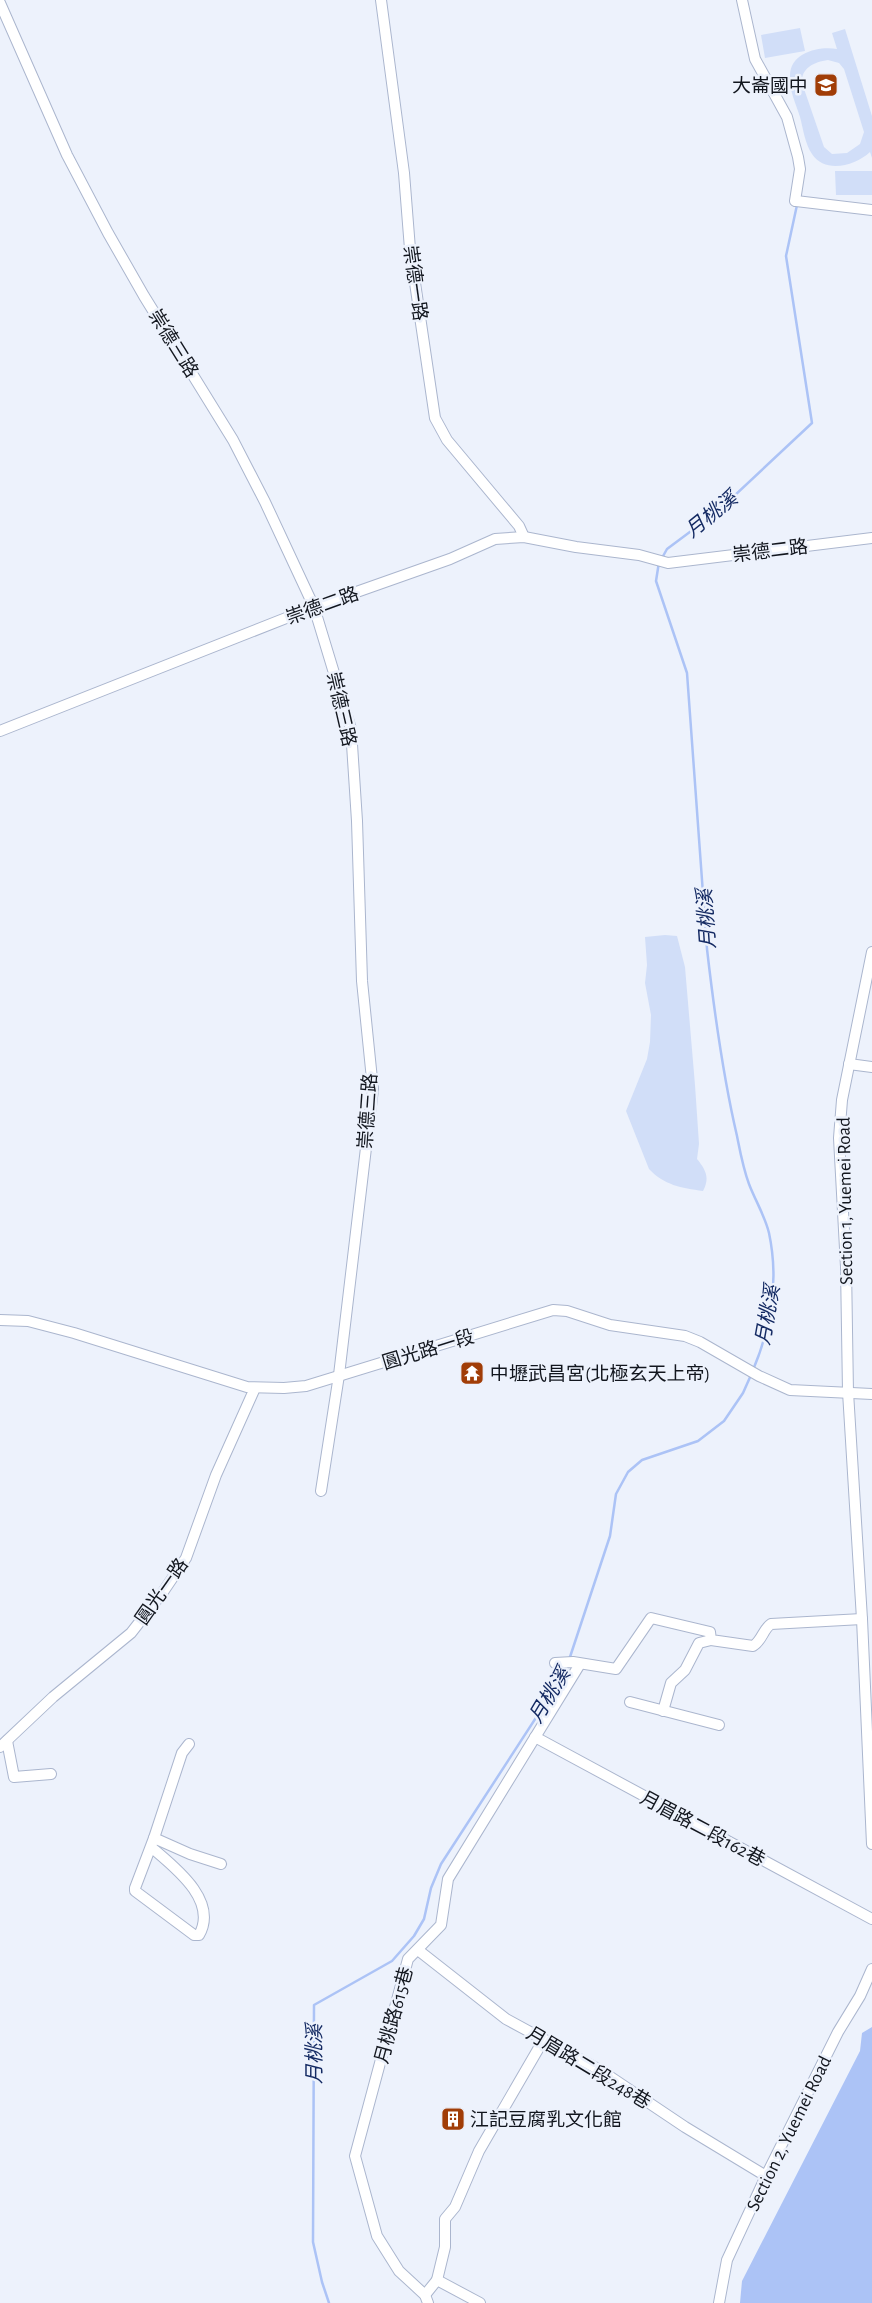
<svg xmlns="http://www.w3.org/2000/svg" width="872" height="2303" font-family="'Alegreya Sans','Noto Sans TC',sans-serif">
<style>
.green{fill:#d1def8;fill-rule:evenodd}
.water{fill:#acc3f6}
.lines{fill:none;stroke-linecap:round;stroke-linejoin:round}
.stream{stroke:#acc3f6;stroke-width:2.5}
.minor-casing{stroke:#abb6ce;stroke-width:12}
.minor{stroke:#fff;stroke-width:10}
.labels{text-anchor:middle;stroke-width:5;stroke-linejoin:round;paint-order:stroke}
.poi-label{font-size:19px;fill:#12161e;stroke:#edf2fc;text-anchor:start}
.street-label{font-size:19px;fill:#12161e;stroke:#edf2fc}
.water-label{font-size:20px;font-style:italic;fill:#142a63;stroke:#edf2fc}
</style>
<rect width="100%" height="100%" fill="#edf2fc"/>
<g class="green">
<polygon points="800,28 805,51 765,58 761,35"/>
<path d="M845,29L872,116V158L870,152C855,166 825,174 812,154C805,144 803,128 800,117C796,104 789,90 790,76C790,52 820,46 837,49L832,33ZM828,60L839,63L844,69L864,132L860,144L847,153L832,154L824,147L802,83C801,68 814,62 828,60Z"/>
<polygon points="835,171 872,171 872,195 836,195"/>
<path d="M665,935L677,936L685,967L695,1085L699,1144L697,1159C706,1170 710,1178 703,1191C681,1188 664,1185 649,1169L626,1111L647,1059L650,1042L651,1015L645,983L647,965L645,937Z"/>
</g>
<polygon class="water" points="872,2027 872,2303 740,2303 742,2281 860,2051 862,2033"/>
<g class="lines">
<g class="stream">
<polyline points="662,558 667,549 718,511 812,423 786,256 797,205"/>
<path d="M659,562L656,581L687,673L707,949C714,1010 723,1076 737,1136C740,1151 743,1168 749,1184C755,1200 765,1216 769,1233C779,1280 772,1325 753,1370"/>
<polyline points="569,1660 610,1536 616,1494 628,1472 642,1460 698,1441 724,1421 743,1393 751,1375"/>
<polyline points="329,2303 322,2282 313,2242 314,2005 392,1961 414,1936 424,1919 431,1888 441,1864 565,1673 567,1665"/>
</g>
<g class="minor-casing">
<g id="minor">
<polyline points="381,0 404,173 410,249 435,418 447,440 519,526 524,537"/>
<polyline points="742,0 755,59 787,117 798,157 800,169 795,201"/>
<polyline points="0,3 67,155 108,233 144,296 233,440 265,502 314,607 351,729 357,821 362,981 373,1089 339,1375 321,1491"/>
<polyline points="796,201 872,210"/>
<polyline points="0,731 314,607 450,559 495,539 524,537 576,547 639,555 668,563 872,538"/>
<polyline points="872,952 842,1100 839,1138 846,1267 848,1392 862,1619 872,1844"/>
<polyline points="849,1064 872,1067"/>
<polyline points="0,1320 28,1321 74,1333 247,1387 284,1388 306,1386 553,1310 567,1311 610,1325 685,1336 700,1342 759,1376 790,1390 872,1394"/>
<path d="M555,1663L573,1662L616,1669L651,1618L710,1632L711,1640L753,1646C762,1641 763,1629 771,1624L862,1619"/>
<polyline points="630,1702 719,1725"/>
<polyline points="663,1711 671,1683 685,1670 699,1643 711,1640"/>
<polyline points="535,1737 872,1919"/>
<polyline points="7,1741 14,1777 51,1774"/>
<polyline points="0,1747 53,1697 131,1633 163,1592 186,1558 216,1475 255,1388"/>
<polyline points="154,1838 190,1854 221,1864"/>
<path d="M151,1847C173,1866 219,1900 199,1935H194L135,1891V1888L154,1838L182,1753L189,1744"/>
<polyline points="418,1950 506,2019 600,2070 685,2127 766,2176"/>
<polyline points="437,2280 445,2247 445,2219 455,2207 479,2151 544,2039"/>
<polyline points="425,2295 437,2280 480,2303"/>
<polyline points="428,2303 425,2295 399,2271 377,2236 355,2156 408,1959 441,1925 448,1879 580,1664"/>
<polyline points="719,2303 727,2260 766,2176 838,2032 860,1996 872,1969"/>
</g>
</g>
<use href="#minor" class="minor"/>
</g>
<defs>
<g id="school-square" transform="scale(1.25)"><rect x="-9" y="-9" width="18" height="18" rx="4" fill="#a13d07" stroke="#edf2fc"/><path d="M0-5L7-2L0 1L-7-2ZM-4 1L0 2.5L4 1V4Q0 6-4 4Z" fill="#fff"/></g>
<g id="temple-square" transform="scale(1.25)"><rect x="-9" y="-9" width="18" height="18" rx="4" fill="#a13d07" stroke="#edf2fc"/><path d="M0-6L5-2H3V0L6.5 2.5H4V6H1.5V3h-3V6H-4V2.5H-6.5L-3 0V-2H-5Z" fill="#fff"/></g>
<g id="building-square" transform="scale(1.25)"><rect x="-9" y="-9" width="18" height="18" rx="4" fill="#a13d07" stroke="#edf2fc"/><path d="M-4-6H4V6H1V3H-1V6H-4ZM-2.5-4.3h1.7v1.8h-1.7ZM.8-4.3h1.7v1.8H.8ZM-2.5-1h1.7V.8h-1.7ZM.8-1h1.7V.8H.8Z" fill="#fff"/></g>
</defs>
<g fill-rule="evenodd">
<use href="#school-square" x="826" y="85"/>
<use href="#temple-square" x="472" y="1373"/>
<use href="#building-square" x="453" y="2119"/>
</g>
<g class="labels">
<g class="poi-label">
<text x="808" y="92" text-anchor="end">大崙國中</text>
<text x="490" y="1380">中壢武昌宮(北極玄天上帝)</text>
<text x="470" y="2126">江記豆腐乳文化館</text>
</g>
<g class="street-label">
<text transform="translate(416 283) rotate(82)" y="7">崇德一路</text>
<text transform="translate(174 343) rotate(58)" y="7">崇德三路</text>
<text transform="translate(770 550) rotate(-7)" y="7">崇德二路</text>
<text transform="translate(322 605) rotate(-20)" y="7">崇德二路</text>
<text transform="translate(342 709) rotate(77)" y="7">崇德三路</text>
<text transform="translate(367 1111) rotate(-86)" y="7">崇德三路</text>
<text transform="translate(844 1201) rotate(-91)" y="7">Section 1, Yuemei Road</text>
<text transform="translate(428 1349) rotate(-17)" y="7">圓光路一段</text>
<text transform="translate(161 1591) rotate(-55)" y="7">圓光一路</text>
<text transform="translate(703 1828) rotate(28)" y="7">月眉路二段162巷</text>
<text transform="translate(393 2015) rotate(-75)" y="7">月桃路615巷</text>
<text transform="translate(589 2067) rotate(31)" y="7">月眉路二段248巷</text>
<text transform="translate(788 2133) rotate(-64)" y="7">Section 2, Yuemei Road</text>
</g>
<g class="water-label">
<text transform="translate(711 514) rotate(-39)" y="7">月桃溪</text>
<text transform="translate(706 919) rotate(-94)" y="7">月桃溪</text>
<text transform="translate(767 1315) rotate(-80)" y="7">月桃溪</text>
<text transform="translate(549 1695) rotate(-59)" y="7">月桃溪</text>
<text transform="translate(314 2054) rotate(-90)" y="7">月桃溪</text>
</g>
</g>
</svg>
